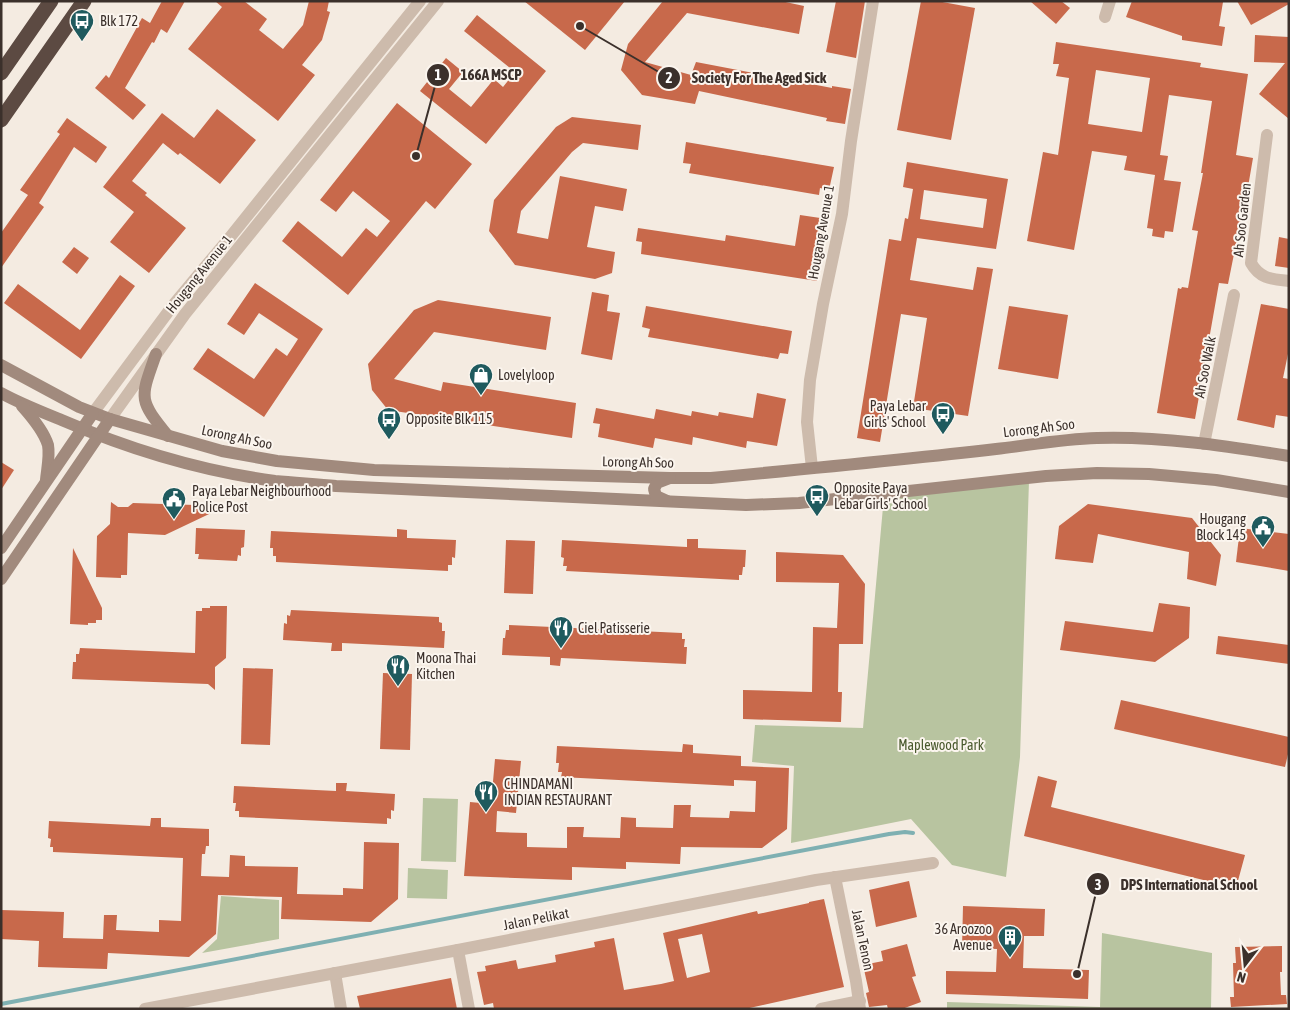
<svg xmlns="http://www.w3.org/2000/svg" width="1290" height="1010" font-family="'Asap Condensed',sans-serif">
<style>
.green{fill:#b8c4a0}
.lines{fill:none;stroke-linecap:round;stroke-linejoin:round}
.stream{stroke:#7fb0b2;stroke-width:4}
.building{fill:#c8694b;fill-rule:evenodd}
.street{stroke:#cdbbac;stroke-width:12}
.secondary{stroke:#a18a7d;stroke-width:12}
.highway{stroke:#5c4a42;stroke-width:15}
.labels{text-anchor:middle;stroke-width:4;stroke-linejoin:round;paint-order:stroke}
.poi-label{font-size:14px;fill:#3b302b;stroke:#fbf5ee;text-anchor:start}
.street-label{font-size:14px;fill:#3b302b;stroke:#fbf5ee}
.park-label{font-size:14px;fill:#4a5a2e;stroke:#fbf5ee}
.leader{fill:none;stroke:#3b302b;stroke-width:2}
.callout-dot{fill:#3b302b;stroke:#fbf5ee;stroke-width:2}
.mark-label{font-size:15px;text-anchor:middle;font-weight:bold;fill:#fff}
.callout-label{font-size:15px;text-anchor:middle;font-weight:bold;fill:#3b302b;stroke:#fbf5ee;stroke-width:4;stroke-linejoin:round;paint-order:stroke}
</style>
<rect width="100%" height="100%" fill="#f4ebe1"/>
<g class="green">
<polygon points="1029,481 1020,757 1006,877 952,865 911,819 791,843 794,766 752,762 755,725 863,728 884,496"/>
<polygon points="423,798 458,799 456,862 421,861"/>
<polygon points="408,868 448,870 447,899 407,898"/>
<polygon points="221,896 279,900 279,939 202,953 217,939"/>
<polygon points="1102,933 1212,953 1211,1009 947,1009 947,1002 1100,1007"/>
</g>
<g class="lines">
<polyline class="stream" points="1,1004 889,834 905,832 913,833"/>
</g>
<g class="building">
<polygon points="162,1 185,1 167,33 161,29 154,43 152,42 125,88 146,105 133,120 95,88 106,75 109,78 142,18 150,23"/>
<polygon points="215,1 244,1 267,19 259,30 283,49 303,25 309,1 329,1 327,11 330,12 322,40 302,65 315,75 278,121 188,49 222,7"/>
<polygon points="524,1 625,1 585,50"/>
<polygon points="663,1 781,1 804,6 799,34 687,13 645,62 691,75 696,62 832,88 832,86 851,89 845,124 826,121 827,118 699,91 695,104 642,95 621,70 628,44"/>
<polygon points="836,1 865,1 856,58 826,52"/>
<polygon points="921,1 937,1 975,8 951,140 897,130"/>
<polygon points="1030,1 1061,1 1070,8 1056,24"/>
<polygon points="1132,1 1223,2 1219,26 1225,27 1222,46 1182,40 1182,36 1126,17"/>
<polygon points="1237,1 1289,1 1289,4 1251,25"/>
<polygon points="477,15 546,71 486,144 420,91 446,58 463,72 449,89 471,107 494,79 503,87 515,72 464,31"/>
<polygon points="1255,35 1289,37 1289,119 1259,94 1285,63 1254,62"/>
<path d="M1056,42L1201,63L1200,67L1248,74L1236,155L1253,158L1239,239H1237L1228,284L1219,283L1195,419L1157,413L1178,288L1181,289L1182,287L1188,288L1198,231L1192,230L1203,173H1201L1212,101L1169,95L1160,155L1168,156L1164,180L1181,182L1173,232L1165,231L1164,238L1152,236L1153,229L1147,228L1155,175L1124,170L1127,156L1092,151L1074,250L1027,241L1043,152L1058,155L1069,78L1056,76L1059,64H1053ZM1096,70L1150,78L1142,132L1088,124Z"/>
<polygon points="397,103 472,164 435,209 426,201 348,295 282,241 298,221 342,257 366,228 377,237 390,221 353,191 336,212 320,200"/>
<polygon points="217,109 256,140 220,184 180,153 178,155 163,143 132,181 147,193 145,195 186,228 149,273 110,242 134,212 103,187 162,113 194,138"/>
<polygon points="572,117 641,125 638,150 583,143 572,152 521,211 517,233 548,239 560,176 627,189 623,211 595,206 587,247 615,252 612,273 595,279 515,265 489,231 494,200 556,127"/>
<polygon points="67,118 107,147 96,163 74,147 39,203 44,207 1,268 1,233 28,195 20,190 60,134 57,132"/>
<polygon points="686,142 834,167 829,190 820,188 819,195 689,173 691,164 683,163"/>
<path d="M907,162L1008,179L996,249L917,238L910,280L973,290L977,267L993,269L968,416L913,408L927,318L901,314L880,442L857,438L889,239L901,241L905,218L908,219L913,189L903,187ZM924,190L987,199L983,228L920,219Z"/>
<polygon points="800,215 827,219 817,281 641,254 642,242 636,241 638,228 725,241 726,235 795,246"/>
<polygon points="1279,237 1289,239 1289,268 1275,266"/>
<polygon points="74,247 89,258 77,274 62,262"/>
<polygon points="120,275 135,286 81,359 4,303 18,284 80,330"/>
<polygon points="255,283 323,329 264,417 193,369 208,348 254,379 276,348 287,356 298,339 259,313 244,335 227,324"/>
<polygon points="592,292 609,295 607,311 620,313 612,360 581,354"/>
<polygon points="438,300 551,317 546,350 434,332 394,379 441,391 443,382 576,403 572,438 388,410 372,390 368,364 414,310"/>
<polygon points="1261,304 1289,309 1289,349 1283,378 1289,379 1289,417 1276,415 1274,428 1237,420"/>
<polygon points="646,306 792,331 788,354 780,353 778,359 648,337 650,329 642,327"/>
<polygon points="1009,306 1068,315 1058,379 998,369"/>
<polygon points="757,393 786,399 777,446 747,441 746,448 693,437 692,445 655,438 653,448 598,437 600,424 593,423 596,408 654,419 656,409 691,416 692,411 718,416 719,412 753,418"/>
<polygon points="1,462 14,470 1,490"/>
<polygon points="111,502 118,507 128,507 133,503 226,506 165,535 128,533 127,575 121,575 121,578 96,577 97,536 110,524"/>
<polygon points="1088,504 1192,518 1221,555 1216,586 1187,579 1189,552 1098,534 1093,563 1055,559 1059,526"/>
<polygon points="196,528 245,530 244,547 241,548 241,556 238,555 237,561 198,559 199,554 195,554"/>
<polygon points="1240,528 1289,534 1289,571 1236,562"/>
<polygon points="397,529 407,530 407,538 456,540 455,558 452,557 452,565 448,565 448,571 276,562 276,556 273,556 273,548 270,548 271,531 397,537"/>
<polygon points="687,539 698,539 698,548 746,550 745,567 743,567 742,575 739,575 739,580 566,571 567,566 563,566 564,558 561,557 562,540 687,547"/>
<polygon points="506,540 535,541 533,594 504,593"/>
<polygon points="73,548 102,608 102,620 96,620 96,623 88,623 88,625 70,624"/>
<polygon points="776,552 843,555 865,584 863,644 839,644 838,692 842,692 841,722 743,719 743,690 812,692 813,627 837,628 839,583 776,582"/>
<polygon points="1159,603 1190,607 1189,638 1155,662 1060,650 1065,621 1153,632"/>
<polygon points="210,606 227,606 226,658 215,667 215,690 208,684 72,679 73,662 76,662 76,654 79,654 80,648 195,653 196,611 202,611 202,608 210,608"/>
<polygon points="291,610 439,617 439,622 442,623 442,631 445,631 444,648 342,643 342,651 331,651 332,643 283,640 284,623 287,624 287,615 290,616"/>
<polygon points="509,625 682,633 682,639 685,639 684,647 687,647 686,664 561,658 560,666 550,665 550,657 502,655 503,638 505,638 506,630 509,630"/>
<polygon points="1218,636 1289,645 1289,664 1216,654"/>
<polygon points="243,668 273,669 270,745 241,744"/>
<polygon points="383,673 412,674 410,750 380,749"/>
<polygon points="1121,700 1289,737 1289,750 1285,767 1114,729"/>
<polygon points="683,744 693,745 693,753 741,756 741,766 789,768 787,829 762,848 681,847 680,864 626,862 626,869 572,867 572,880 464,876 470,802 491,804 495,759 521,761 516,813 497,811 496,832 527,833 527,847 567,848 567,827 584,827 583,837 620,838 621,817 636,818 636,827 673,828 674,805 691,805 690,817 729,818 730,811 755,812 756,781 734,780 734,786 561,777 562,772 558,772 559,763 556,763 557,746 682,752"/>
<polygon points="1038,776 1057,781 1051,807 1245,855 1236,888 1024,836"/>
<polygon points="336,783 347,783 346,791 395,794 394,811 391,810 391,819 387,818 387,824 239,817 239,811 235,811 236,803 233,803 234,786 336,791"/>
<polygon points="151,818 161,818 161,827 209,829 209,846 206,846 205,854 202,854 201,876 229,877 230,855 245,856 245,866 298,867 297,894 343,895 343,888 363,889 364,842 399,843 398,899 371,922 281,919 282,897 218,895 216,934 189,957 108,953 107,969 38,967 39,941 1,939 1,910 64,912 63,938 103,939 104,915 117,915 116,930 159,932 159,920 181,921 183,858 53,852 53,847 50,847 51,839 48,838 49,821 150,826"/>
<polygon points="909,881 917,917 876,927 869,890"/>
<path d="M824,899L844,987L745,1009H494L493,1003L484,1005L477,972L486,971L485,966L516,960L518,969L556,962L555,955L595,947L594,942L614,938L624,990L661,984L674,981L663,933L757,911L758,914L809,903V902ZM702,934L710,972L687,978L678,939Z"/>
<polygon points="963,906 1045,909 1044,936 1024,936 1023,968 1089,970 1088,999 946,994 946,971 996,972 997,949 962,948"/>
<polygon points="907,944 916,976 912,977 921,1002 902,1009 888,1009 887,1005 869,1007 866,993 869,992 863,965 883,961 881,951"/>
<polygon points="1282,946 1282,972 1280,972 1281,995 1286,995 1287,1004 1231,1007 1230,997 1234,997 1233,963 1236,963 1235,947"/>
<polygon points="451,978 457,1009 360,1009 357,996"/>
</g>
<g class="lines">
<g class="street">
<polyline points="1105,17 1110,1"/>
<path d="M1267,135L1251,263C1260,279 1272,279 1289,281"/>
<polyline points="93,413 174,304 231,236 420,1"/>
<polyline points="110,419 185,314 438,1"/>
<polyline points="1204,444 1234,295"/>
<polyline points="812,468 807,422 810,380 823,304 842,214 851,141 873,1"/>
<polyline points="835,877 856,981 860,1009"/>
<polyline points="458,950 469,1009"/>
<polyline points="335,973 341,1009"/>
<polyline points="145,1009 458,950 816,880 933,863"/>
<polyline points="821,1009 860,1001"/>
</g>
<g class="secondary">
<path d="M156,354C140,399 138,399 168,436"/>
<path d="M1,365L79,407L110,419L222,451L277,461L374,470L670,478H711C806,469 901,460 996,449C1030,445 1063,439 1097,438C1161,436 1226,446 1289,456"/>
<path d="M1,393C21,404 42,412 64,421C131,450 202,471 275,481C295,483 316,484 336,486L746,505L799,503L1046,476L1097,473L1149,474L1216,480L1289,492"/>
<path d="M22,406C31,416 44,432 48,445C50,456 47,469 46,480"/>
<polyline points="667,501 656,496 654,489 657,483 670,478"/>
<polyline points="1,548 93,413"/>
<polyline points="1,579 110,419"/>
</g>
<g class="highway">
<polyline points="1,73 51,1"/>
<polyline points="1,120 84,1"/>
</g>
</g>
<defs>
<g id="bus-pin" transform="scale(1.25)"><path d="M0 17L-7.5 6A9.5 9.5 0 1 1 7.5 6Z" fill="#1f5a5e" stroke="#fbf5ee"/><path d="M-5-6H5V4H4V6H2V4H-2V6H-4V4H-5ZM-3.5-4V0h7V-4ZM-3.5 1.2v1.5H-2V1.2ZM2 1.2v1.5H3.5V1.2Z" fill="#fff"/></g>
<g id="shop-pin" transform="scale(1.25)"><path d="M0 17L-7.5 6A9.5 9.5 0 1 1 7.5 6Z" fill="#1f5a5e" stroke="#fbf5ee"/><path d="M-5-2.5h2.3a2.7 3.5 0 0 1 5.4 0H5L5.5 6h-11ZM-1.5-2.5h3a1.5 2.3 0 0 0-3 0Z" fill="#fff"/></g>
<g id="civic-pin" transform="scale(1.25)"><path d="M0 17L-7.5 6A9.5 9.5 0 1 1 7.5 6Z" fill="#1f5a5e" stroke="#fbf5ee"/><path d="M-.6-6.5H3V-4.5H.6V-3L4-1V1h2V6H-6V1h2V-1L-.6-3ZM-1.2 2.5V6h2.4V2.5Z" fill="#fff"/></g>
<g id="restaurant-pin" transform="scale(1.25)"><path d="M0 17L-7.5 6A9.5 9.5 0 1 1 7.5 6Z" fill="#1f5a5e" stroke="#fbf5ee"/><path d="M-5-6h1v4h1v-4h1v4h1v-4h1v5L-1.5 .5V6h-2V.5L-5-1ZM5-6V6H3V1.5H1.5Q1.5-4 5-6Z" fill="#fff"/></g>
<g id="building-pin" transform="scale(1.25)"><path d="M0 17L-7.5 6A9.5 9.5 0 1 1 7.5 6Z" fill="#1f5a5e" stroke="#fbf5ee"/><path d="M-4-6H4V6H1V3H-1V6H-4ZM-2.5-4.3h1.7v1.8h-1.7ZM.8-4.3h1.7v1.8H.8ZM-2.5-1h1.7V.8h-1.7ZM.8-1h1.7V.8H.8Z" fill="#fff"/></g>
</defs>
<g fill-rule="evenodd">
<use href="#bus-pin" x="82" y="21"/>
<use href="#shop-pin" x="481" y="375"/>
<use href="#bus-pin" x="943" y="414"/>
<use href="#bus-pin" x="389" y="419"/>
<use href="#bus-pin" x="817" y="496"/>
<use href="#civic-pin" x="174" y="499"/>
<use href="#civic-pin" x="1263" y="527"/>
<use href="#restaurant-pin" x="561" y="628"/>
<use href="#restaurant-pin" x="398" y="666"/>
<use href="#restaurant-pin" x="486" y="792"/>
<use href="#building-pin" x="1010" y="937"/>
</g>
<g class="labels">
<g class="poi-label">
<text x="100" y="26">Blk 172</text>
<text x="498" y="380">Lovelyloop</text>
<text x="926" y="411" text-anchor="end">Paya Lebar<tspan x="926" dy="16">Girls' School</tspan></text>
<text x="406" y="424">Opposite Blk 115</text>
<text x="834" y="493">Opposite Paya<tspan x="834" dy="16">Lebar Girls' School</tspan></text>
<text x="192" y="496">Paya Lebar Neighbourhood<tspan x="192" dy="16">Police Post</tspan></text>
<text x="1246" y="524" text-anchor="end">Hougang<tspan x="1246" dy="16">Block 145</tspan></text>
<text x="578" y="633">Ciel Patisserie</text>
<text x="416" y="663">Moona Thai<tspan x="416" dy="16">Kitchen</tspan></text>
<text x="504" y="789">CHINDAMANI<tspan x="504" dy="16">INDIAN RESTAURANT</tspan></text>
<text x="992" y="934" text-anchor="end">36 Aroozoo<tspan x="992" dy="16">Avenue</tspan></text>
</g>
<g class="street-label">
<text transform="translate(1242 220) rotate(-84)" y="5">Ah Soo Garden</text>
<text transform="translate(821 232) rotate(-80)" y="5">Hougang Avenue 1</text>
<text transform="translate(199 274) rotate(-51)" y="5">Hougang Avenue 1</text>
<text transform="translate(1205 367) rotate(-79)" y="5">Ah Soo Walk</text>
<text transform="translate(1039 428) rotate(-7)" y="5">Lorong Ah Soo</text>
<text transform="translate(237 437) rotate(12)" y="5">Lorong Ah Soo</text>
<text transform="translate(638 462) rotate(1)" y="5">Lorong Ah Soo</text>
<text transform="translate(536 919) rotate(-11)" y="5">Jalan Pelikat</text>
<text transform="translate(863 940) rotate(78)" y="5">Jalan Tenon</text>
</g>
<g class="park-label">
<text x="941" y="750">Maplewood Park</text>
</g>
</g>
<path class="leader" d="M416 156L438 75M580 26L669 78M1077 974L1098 884"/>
<g class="callout-dot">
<circle cx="416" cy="156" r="5"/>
<circle cx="580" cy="26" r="5"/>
<circle cx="1077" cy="974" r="5"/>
<circle cx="438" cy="75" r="12"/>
<circle cx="669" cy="78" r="12"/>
<circle cx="1098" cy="884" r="12"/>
</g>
<g class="mark-label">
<text x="438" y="80">1</text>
<text x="669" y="83">2</text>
<text x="1098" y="890">3</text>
</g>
<g class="callout-label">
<text x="491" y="80">166A MSCP</text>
<text x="759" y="83">Society For The Aged Sick</text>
<text x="1189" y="890">DPS International School</text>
</g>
<rect width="1290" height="1010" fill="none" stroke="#3b302b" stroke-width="5"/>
<g transform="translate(1245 965) rotate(196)" stroke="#fbf5ee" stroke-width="4" paint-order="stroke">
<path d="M0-4L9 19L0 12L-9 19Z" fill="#3b302b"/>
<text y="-8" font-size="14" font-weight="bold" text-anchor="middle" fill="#3b302b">N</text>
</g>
</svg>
